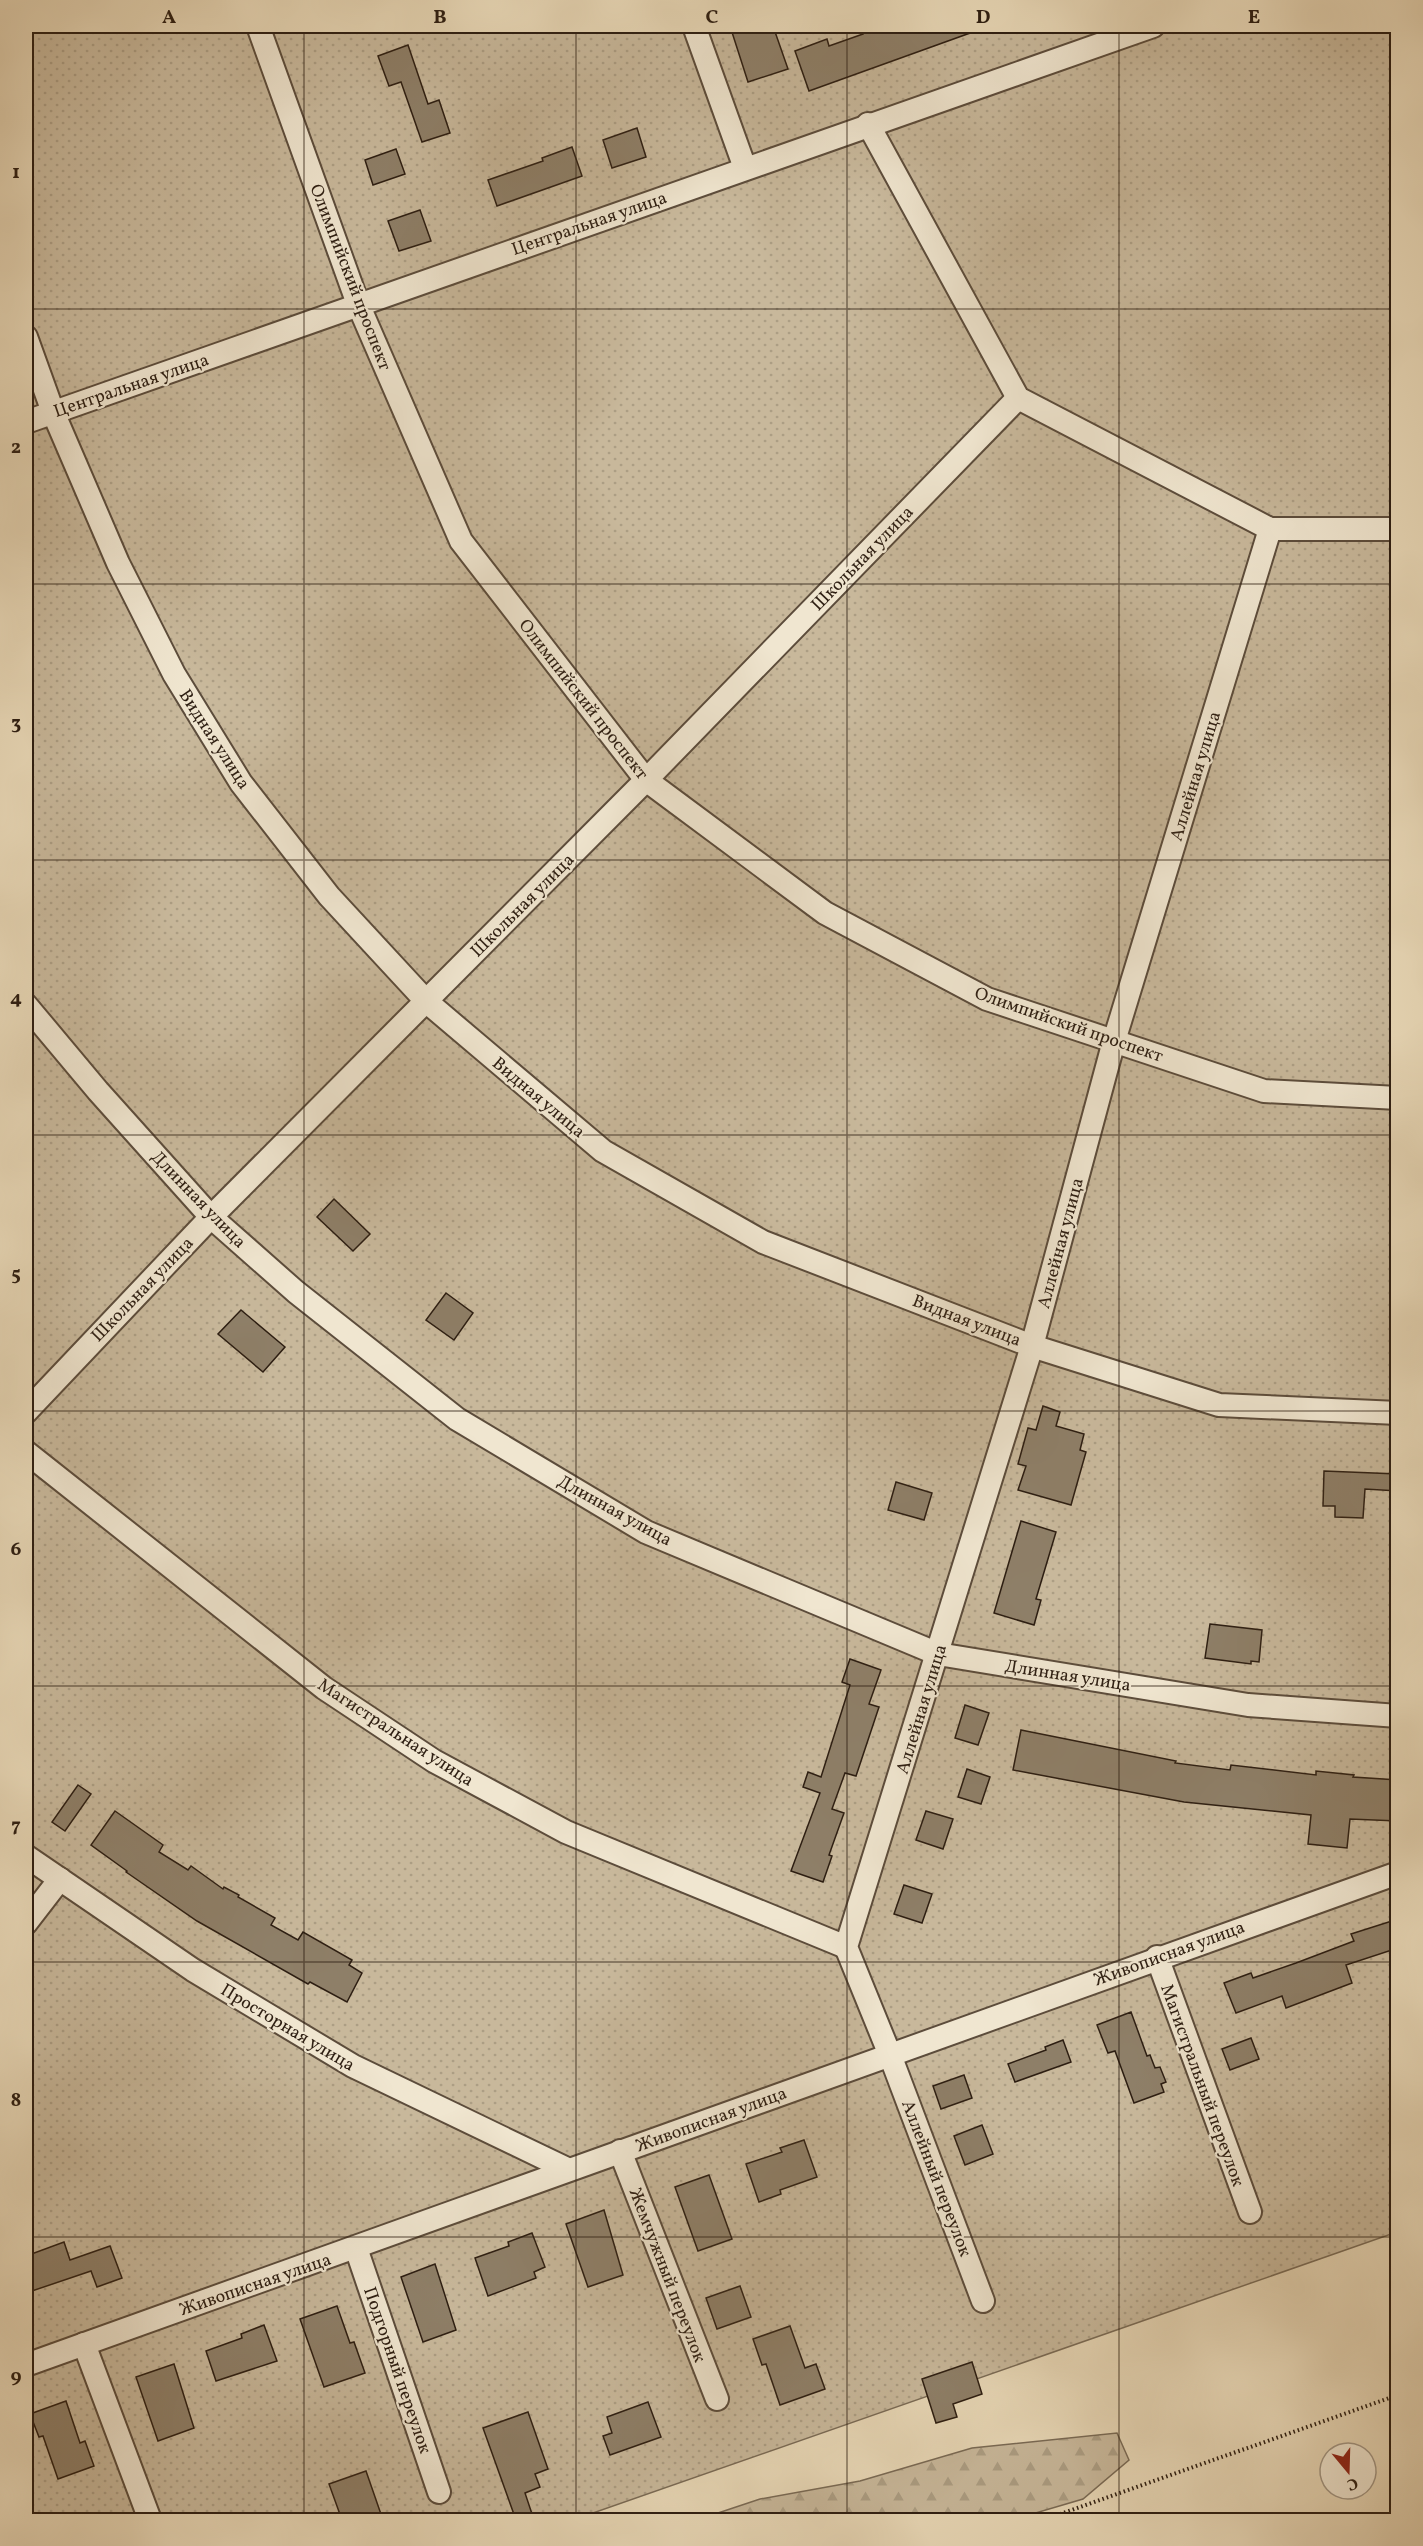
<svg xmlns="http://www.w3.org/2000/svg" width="1423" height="2546" font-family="Vollkorn,serif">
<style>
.grass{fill:url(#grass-dots);stroke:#7a6b56;stroke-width:1.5}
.forest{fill:url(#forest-firs);stroke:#7a6b56;stroke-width:1.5}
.building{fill:#8e7f68;stroke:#2d1e12;stroke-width:1.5}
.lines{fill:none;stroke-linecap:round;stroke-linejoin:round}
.street-casing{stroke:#5c4c3b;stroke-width:26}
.path{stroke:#2d1e12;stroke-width:4;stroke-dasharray:1.5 3;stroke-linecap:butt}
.street{stroke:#f0e6d0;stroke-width:22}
.grid{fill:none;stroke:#2d1e12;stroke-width:1.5;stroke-opacity:0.55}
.labels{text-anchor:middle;stroke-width:4.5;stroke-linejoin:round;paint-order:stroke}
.street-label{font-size:18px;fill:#2d1e12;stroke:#f0e6d0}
.neatline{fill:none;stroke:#2d1e12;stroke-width:2}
.grid-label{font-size:20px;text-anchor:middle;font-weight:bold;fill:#2d1e12}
</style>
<defs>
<pattern id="grass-dots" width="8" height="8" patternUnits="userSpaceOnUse" patternTransform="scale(1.5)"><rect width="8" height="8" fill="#c8b89b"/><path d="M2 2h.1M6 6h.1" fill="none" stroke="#ac9e84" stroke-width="1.8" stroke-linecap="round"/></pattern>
<pattern id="forest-firs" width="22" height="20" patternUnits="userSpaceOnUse" patternTransform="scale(1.5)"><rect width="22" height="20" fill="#c8b89b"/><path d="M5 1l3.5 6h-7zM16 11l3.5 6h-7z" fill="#ac9e84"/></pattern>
</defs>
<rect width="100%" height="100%" fill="#e8d8b7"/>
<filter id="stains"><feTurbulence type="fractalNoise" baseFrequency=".00333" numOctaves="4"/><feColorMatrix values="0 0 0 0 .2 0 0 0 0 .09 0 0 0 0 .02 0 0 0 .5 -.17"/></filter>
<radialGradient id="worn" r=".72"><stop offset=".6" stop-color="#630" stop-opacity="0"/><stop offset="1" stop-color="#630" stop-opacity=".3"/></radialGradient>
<polygon class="grass" points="26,26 1397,26 1397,2232 573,2520 26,2520"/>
<polygon class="forest" points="1117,2433 1129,2460 1083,2499 1012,2520 697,2520 760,2499 860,2481 972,2448"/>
<g class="building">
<polygon points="730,26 773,26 788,69 748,82"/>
<polygon points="860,26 983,26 984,28 809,91 795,51 827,39 829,46 863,34"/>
<polygon points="408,45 428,104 439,100 450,133 422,142 401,82 389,86 378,56"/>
<polygon points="637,128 646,157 612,168 603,140"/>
<polygon points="572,147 582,176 497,206 488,180 543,161 542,158"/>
<polygon points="396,149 405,174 373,185 365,160"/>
<polygon points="420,210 431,241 399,251 388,221"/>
<polygon points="334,1199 370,1234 353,1251 317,1217"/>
<polygon points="446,1293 473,1313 454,1340 426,1320"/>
<polygon points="241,1310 285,1347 263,1372 218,1334"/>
<polygon points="1043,1406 1060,1412 1056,1426 1084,1434 1080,1450 1086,1452 1071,1505 1018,1490 1026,1466 1018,1464 1028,1428 1036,1430"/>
<polygon points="1324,1471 1398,1474 1398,1491 1365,1489 1363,1518 1335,1517 1335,1506 1323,1506"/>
<polygon points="896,1482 932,1493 924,1520 888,1510"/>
<polygon points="1021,1521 1056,1532 1036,1599 1041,1600 1034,1625 994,1613"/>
<polygon points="1210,1624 1262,1630 1259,1662 1251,1661 1251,1664 1205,1658"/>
<polygon points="850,1659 881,1670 869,1704 879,1707 856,1776 845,1773 832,1809 844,1813 829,1855 832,1856 823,1882 791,1871 820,1793 803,1787 808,1772 821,1777 850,1685 842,1682"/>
<polygon points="965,1705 989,1713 978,1745 955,1738"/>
<polygon points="1021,1730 1176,1761 1175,1763 1230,1770 1231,1765 1316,1775 1316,1771 1354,1775 1353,1777 1398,1780 1398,1821 1350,1819 1347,1848 1308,1844 1311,1815 1184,1802 1013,1770"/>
<polygon points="967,1769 990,1777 981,1804 958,1797"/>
<polygon points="78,1785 91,1794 65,1831 52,1822"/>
<polygon points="115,1811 163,1845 159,1852 188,1870 191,1866 223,1889 224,1887 239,1895 238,1897 275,1918 271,1925 298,1940 303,1932 352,1960 349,1965 362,1973 347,2002 310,1982 308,1984 197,1921 126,1872 127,1871 91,1845"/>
<polygon points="926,1811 953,1819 943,1849 916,1840"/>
<polygon points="904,1885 932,1894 922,1923 894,1914"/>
<polygon points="1398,1919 1398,1948 1346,1965 1352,1983 1286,2008 1282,1996 1236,2013 1224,1983 1251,1973 1253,1978 1296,1963 1354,1941 1351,1934"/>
<polygon points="1131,2012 1147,2056 1150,2055 1155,2068 1160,2067 1166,2082 1161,2084 1164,2092 1134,2103 1115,2051 1108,2053 1097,2025"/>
<polygon points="1251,2038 1259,2059 1230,2070 1222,2049"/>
<polygon points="1063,2040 1071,2062 1015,2082 1008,2064 1046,2050 1045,2047"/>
<polygon points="964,2075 972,2098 941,2109 933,2086"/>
<polygon points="982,2125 993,2154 965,2165 954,2136"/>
<polygon points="804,2140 817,2177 780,2190 781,2194 759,2202 746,2164 782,2152 780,2148"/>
<polygon points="709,2175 732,2239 698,2251 675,2187"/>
<polygon points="604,2210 623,2275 588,2287 566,2224"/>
<polygon points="532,2233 545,2267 534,2272 536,2278 488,2296 475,2258 509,2246 508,2242"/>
<polygon points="64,2242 70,2260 110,2246 122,2278 97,2287 91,2271 26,2293 26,2256"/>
<polygon points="435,2264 456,2330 423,2342 401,2277"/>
<polygon points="740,2286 751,2317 717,2329 706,2298"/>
<polygon points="337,2306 350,2343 354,2342 365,2373 324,2387 300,2319"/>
<polygon points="264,2325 277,2361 216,2381 206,2351 242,2338 241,2334"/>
<polygon points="790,2326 805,2368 816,2364 825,2389 780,2405 766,2364 762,2365 753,2339"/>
<polygon points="972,2362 982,2394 953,2404 957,2417 936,2423 922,2379"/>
<polygon points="174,2364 194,2428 158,2441 136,2377"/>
<polygon points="66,2401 80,2443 85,2441 94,2466 58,2479 43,2436 39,2437 30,2414"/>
<polygon points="648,2402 661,2437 610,2455 603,2436 612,2433 607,2417"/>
<polygon points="528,2412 548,2469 535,2474 540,2487 525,2493 534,2520 516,2520 483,2428"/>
<polygon points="366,2471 383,2520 342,2520 329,2484"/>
</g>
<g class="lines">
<g class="street-casing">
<g id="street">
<polyline points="258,26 358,304 461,541 646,780 825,913 987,999 1264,1091 1398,1098"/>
<polyline points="694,26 745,168"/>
<polyline points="868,124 1018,398 1270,529 1398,529"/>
<polyline points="26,337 53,412 118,563 174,674 241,783 329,896 427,1002 603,1151 763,1242 1032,1346 1219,1405 1398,1413"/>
<polyline points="26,422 1153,26"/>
<polyline points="26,1005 98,1091 211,1217 296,1292 457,1419 646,1532 938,1654 1248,1705 1398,1716"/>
<polyline points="26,1412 211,1217 646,780 1018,398"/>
<polyline points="26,1452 324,1688 434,1761 566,1832 846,1947"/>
<polyline points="26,1856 193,1970 353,2066 567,2169"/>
<polyline points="26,1923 60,1879"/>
<polyline points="1157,1957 1250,2212"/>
<polyline points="620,2151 717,2399"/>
<polyline points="356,2248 439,2492"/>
<polyline points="983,2301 890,2055 846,1947 1032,1346 1114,1041 1270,529"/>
<polyline points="84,2344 150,2520"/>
<path d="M26,2365C484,2204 939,2033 1398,1873"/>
</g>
</g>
<polyline class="path" points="1043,2520 1398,2395"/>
<use href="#street" class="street"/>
</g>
<path class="grid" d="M304,26V2520M576,26V2520M847,26V2520M1119,26V2520M26,309H1398M26,584H1398M26,860H1398M26,1135H1398M26,1411H1398M26,1686H1398M26,1962H1398M26,2237H1398"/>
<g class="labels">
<g class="street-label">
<text transform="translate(589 223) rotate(-19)" y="6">Центральная улица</text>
<text transform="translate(351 277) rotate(69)" y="6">Олимпийский проспект</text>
<text transform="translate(131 385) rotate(-19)" y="6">Центральная улица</text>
<text transform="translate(862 558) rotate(-46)" y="6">Школьная улица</text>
<text transform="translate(584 699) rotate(52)" y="6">Олимпийский проспект</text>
<text transform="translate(215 739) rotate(57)" y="6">Видная улица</text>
<text transform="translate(1195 776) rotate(-73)" y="6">Аллейная улица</text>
<text transform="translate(522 905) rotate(-45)" y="6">Школьная улица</text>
<text transform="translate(1069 1024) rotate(19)" y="6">Олимпийский проспект</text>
<text transform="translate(539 1097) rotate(40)" y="6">Видная улица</text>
<text transform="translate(199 1199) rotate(46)" y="6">Длинная улица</text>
<text transform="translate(1060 1243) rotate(-75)" y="6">Аллейная улица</text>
<text transform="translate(142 1289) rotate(-46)" y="6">Школьная улица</text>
<text transform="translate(967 1320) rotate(21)" y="6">Видная улица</text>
<text transform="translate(615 1510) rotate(29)" y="6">Длинная улица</text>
<text transform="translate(1068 1675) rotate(9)" y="6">Длинная улица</text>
<text transform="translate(921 1709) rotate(-73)" y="6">Аллейная улица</text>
<text transform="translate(396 1732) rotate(33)" y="6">Магистральная улица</text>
<text transform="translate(1169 1953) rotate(-20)" y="6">Живописная улица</text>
<text transform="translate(288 2027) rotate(31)" y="6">Просторная улица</text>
<text transform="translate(1203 2085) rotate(70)" y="6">Магистральный переулок</text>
<text transform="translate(711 2119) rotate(-20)" y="6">Живописная улица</text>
<text transform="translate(937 2178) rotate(69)" y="6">Аллейный переулок</text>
<text transform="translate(668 2275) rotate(69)" y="6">Жемчужный переулок</text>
<text transform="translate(255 2284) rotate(-19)" y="6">Живописная улица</text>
<text transform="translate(398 2370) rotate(71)" y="6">Подгорный переулок</text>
</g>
</g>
<rect width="1423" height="2546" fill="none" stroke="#e8d8b7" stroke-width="66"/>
<g transform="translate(1348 2471) rotate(161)"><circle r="28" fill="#f0e6d0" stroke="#a29684" stroke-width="1.5"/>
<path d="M0-4.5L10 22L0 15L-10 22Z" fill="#8f2418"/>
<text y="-9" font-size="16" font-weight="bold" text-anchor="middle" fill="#2d1e12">С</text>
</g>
<rect x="33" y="33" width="1357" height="2480" class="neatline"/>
<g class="grid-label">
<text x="169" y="23">A</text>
<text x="440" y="23">B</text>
<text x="712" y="23">C</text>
<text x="983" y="23">D</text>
<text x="1254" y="23">E</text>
<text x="16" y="178">1</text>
<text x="16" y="453">2</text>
<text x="16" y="729">3</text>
<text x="16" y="1004">4</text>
<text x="16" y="1280">5</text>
<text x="16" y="1555">6</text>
<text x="16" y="1831">7</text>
<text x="16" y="2106">8</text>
<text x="16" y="2382">9</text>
</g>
<rect width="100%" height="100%" filter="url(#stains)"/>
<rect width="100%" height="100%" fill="url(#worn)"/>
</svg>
